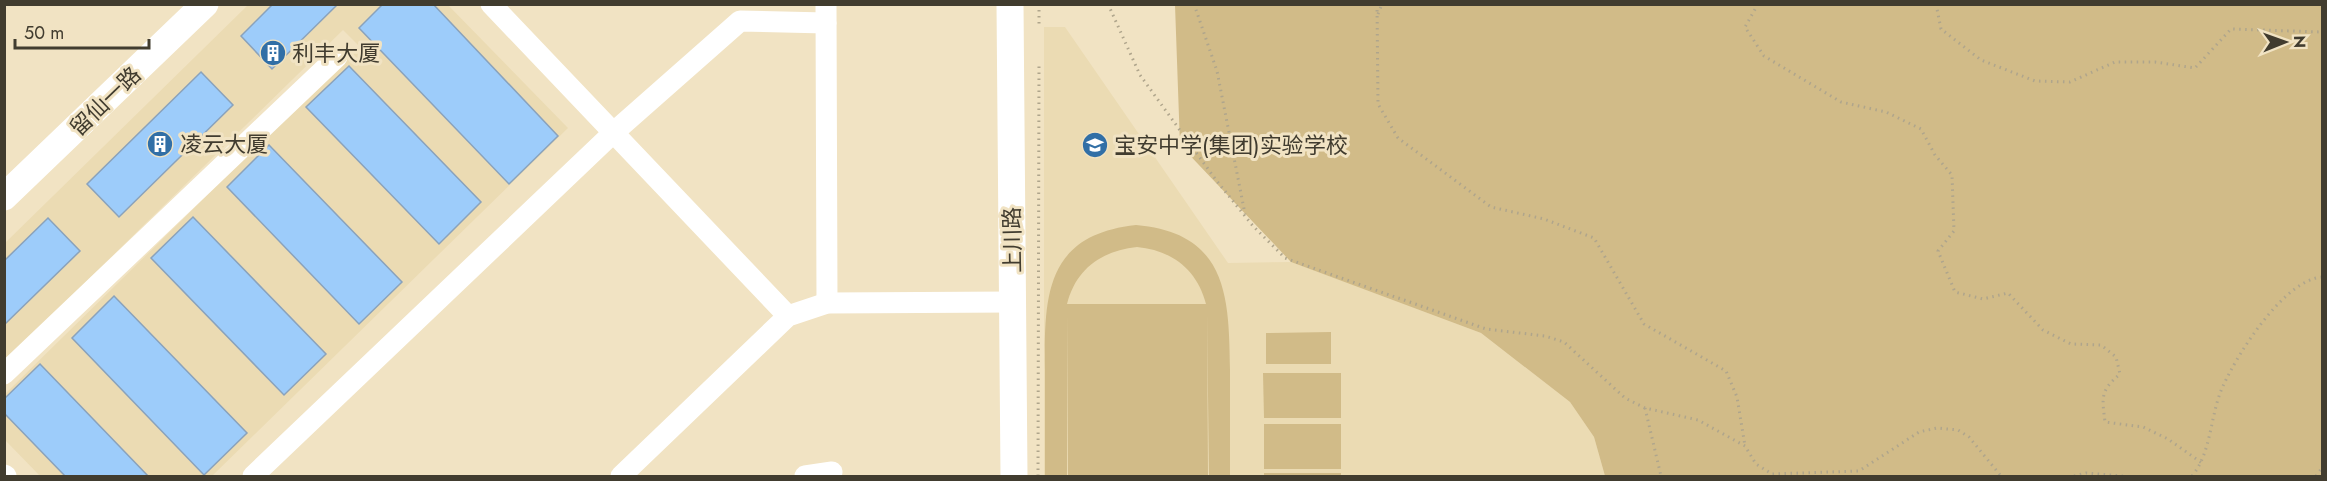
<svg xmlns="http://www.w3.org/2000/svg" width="2327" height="481" font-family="Jost,'Noto Sans SC',sans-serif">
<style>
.built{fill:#ebdbb3}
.green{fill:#d1bb88;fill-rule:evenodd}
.building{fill:#9dccfa;stroke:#8aa2bb;stroke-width:1.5}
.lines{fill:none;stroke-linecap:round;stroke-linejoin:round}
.path{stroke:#afa58c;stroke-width:3;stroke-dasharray:1.5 4.5;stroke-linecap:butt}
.minor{stroke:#fff;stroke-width:21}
.major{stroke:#fff;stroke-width:27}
.labels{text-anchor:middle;stroke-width:6;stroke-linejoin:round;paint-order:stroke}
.poi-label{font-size:22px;fill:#413c2f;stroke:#f1e3c3;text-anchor:start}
.street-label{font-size:22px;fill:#413c2f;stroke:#f1e3c3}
</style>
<rect width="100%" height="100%" fill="#f1e3c3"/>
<g class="built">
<polygon points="248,5 448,5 568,128 212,476 40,476 5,440 5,394 359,46 343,30 5,361 5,243"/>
<polygon points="1044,27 1065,27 1228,263 1291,262 1481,333 1570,402 1594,437 1605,476 1044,476"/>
</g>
<g class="green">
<polygon points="1175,5 2322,5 2322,476 1605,476 1594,437 1570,402 1481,333 1291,262 1180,145"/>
<path d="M1136,225C1228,233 1229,297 1230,370C1230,406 1230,441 1230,476H1209L1207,313L1208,476H1068L1067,314V476H1045C1045,441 1045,406 1045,371C1044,296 1045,235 1136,225ZM1137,247C1171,250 1197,269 1206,304H1067C1076,269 1101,251 1137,247Z"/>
<polygon points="1331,332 1331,364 1266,364 1266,333"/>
<polygon points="1263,373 1341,373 1341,418 1264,418"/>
<rect x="1264" y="424" width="77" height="45"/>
<rect x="1264" y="473" width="77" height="3"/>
</g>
<g class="building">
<polygon points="273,4 338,4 272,69 241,36"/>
<polygon points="383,4 433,4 558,136 509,184 359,28"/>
<polygon points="349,66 481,202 439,244 306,107"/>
<polygon points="201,72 233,105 119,217 87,184"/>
<polygon points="269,145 402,282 359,324 227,187"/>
<polygon points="193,217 326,354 284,395 151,258"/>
<polygon points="48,218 80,251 4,325 4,261"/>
<polygon points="114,296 247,433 204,475 72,338"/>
<polygon points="40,364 149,477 66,477 4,413 4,399"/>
</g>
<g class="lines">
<g class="path">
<polyline points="1039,4 1039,27"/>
<polyline points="1108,4 1140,75 1216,180 1253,226 1285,258 1486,329 1545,336 1564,342 1625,398 1645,408 1698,420 1745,446 1756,464 1772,474 1859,471 1919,432 1937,428 1958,430 1969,437 2001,476"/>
<polyline points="1194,4 1217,71 1245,214"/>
<polyline points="1377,4 1378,104 1398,138 1491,207 1544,219 1594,238 1644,324 1726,371 1737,397 1745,446"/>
<path d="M1758,4L1745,27L1764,56L1841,102L1886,112L1921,129L1935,155L1952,175L1954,231L1938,251L1955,292L1983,299L2008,293L2043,330L2071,344L2101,345L2116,357L2120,374C2100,391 2102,397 2105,422L2143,427L2168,439L2202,463"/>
<polyline points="1936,4 1941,29 1981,60 2035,81 2070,82 2115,62 2155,62 2195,68 2231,29 2322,32"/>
<polyline points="1378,14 1382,4"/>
<polyline points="1645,408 1661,476"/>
<polyline points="1038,476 1039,64"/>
<polyline points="2074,476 2086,473 2123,476"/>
<path d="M2192,476C2212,452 2210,414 2223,386C2238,353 2284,280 2322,277"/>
<polyline points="2316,476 2322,468"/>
</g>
<g class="minor">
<polyline points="491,4 788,316"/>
<polyline points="826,4 827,303"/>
<polyline points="4,374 337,57"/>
<polyline points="4,475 6,476"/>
<polyline points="253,476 613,133 740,21 826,23"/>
<polyline points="621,476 788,316 827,303 1013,302"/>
<polyline points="805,476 832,472"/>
</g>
<g class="major">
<polyline points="1010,4 1014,476"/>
<polyline points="4,197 205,4"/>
</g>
</g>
<defs>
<g id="building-disc" transform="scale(1.35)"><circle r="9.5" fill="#316fa6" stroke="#f1e3c3"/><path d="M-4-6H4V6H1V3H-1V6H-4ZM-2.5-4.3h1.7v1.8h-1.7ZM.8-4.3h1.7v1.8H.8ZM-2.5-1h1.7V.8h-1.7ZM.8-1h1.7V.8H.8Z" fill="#fff"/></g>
<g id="school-disc" transform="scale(1.35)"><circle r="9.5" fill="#316fa6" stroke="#f1e3c3"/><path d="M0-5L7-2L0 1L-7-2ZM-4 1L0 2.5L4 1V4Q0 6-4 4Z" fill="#fff"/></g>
</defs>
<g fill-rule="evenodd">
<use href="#building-disc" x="273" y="53"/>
<use href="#building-disc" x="160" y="144"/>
<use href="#school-disc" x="1095" y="145"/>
</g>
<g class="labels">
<g class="poi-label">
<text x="292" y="61">利丰大厦</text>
<text x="180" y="152">凌云大厦</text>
<text x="1114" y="153">宝安中学(集团)实验学校</text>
</g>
<g class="street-label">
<text transform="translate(105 101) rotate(-44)" y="8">留仙一路</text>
<text transform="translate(1012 240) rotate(-91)" y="8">上川路</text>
</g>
</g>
<rect width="2327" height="481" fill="none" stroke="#413c2f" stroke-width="12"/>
<g transform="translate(2285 42) rotate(89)" stroke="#f1e3c3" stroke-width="4.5" paint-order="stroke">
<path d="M0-4.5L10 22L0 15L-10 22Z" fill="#413c2f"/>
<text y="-9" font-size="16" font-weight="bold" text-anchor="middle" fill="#413c2f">N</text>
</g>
<path d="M15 39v9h134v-9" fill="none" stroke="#413c2f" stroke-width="3"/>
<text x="24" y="39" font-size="18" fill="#413c2f" stroke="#f1e3c3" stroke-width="4.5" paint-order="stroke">50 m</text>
</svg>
